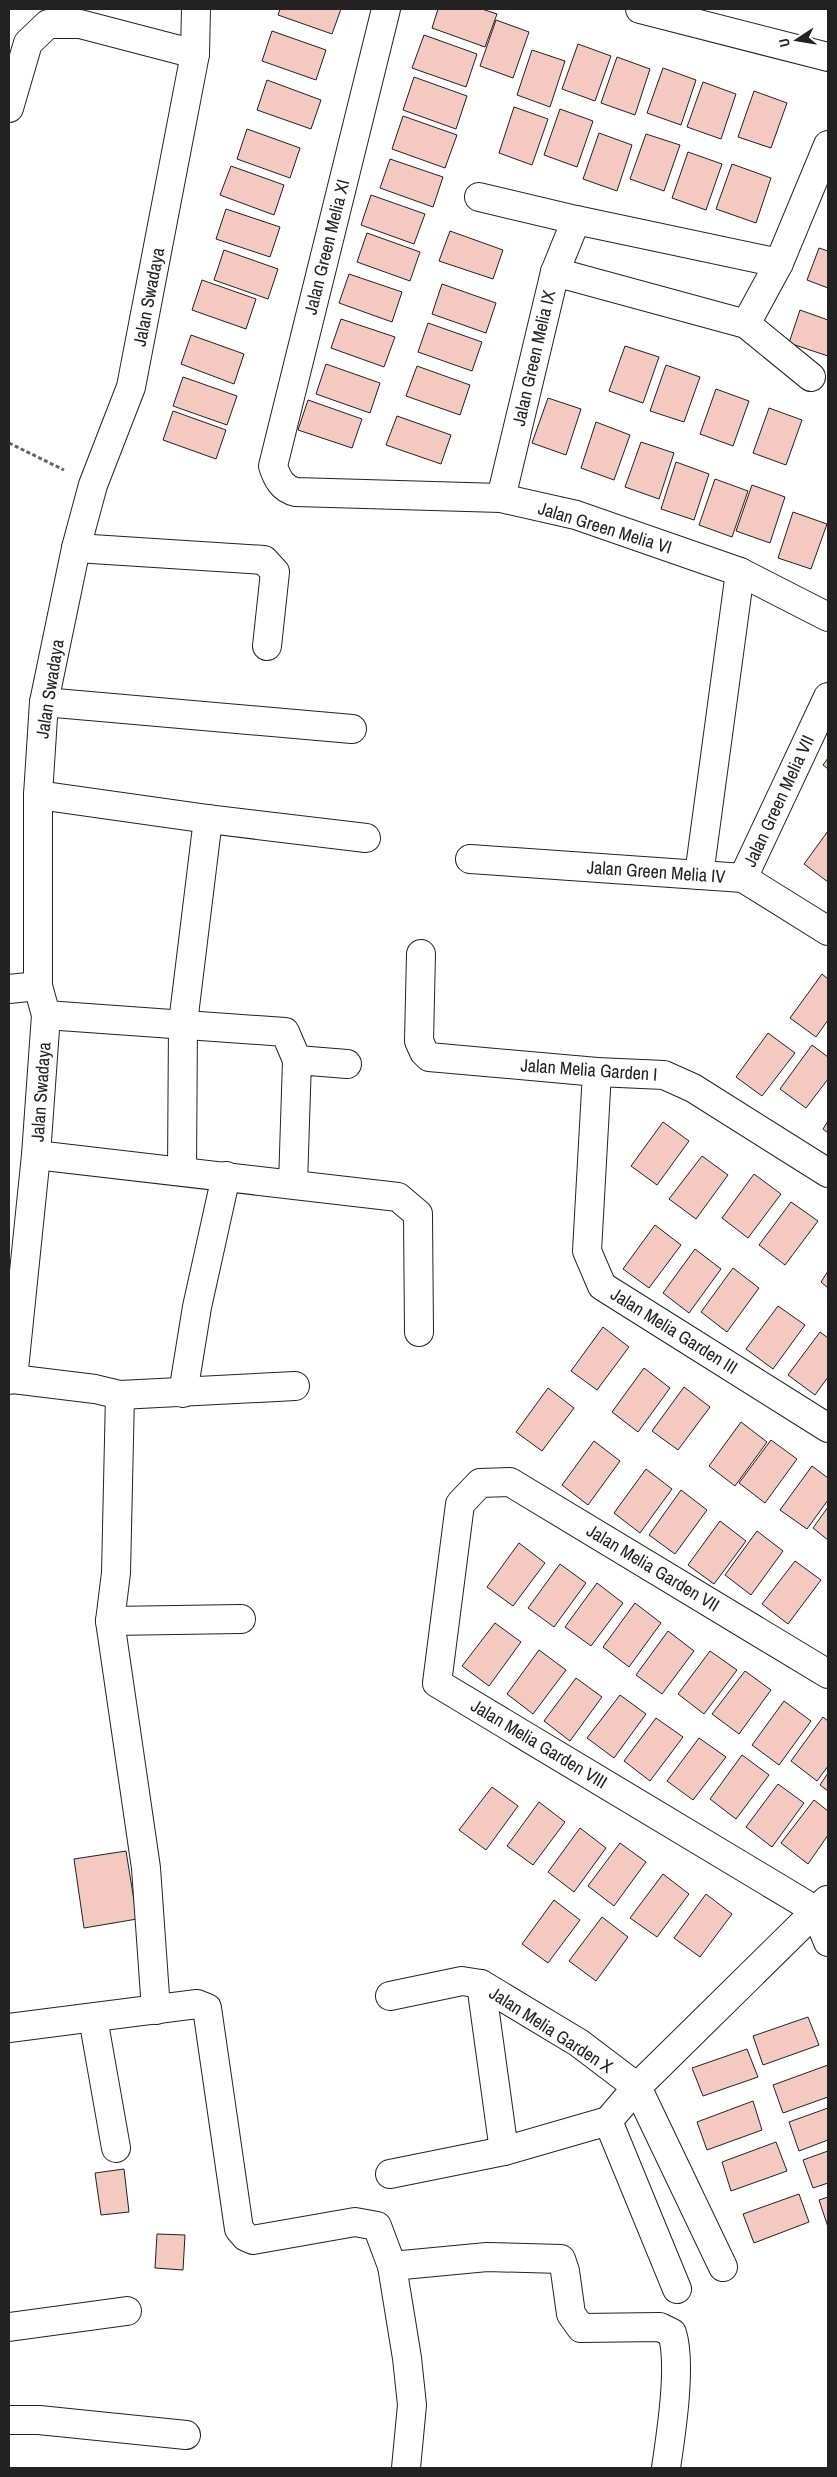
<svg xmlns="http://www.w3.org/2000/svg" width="837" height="2477" font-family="'Archivo Narrow',sans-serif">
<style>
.building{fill:#f3c9c0;stroke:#222}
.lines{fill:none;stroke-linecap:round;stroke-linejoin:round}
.minor-casing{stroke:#222;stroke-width:30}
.path{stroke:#646464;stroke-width:3;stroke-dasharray:4 2.5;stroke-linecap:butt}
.minor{stroke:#fff;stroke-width:28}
.labels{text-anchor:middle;stroke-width:4;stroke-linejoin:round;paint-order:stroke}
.street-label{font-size:18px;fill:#222;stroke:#fff}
</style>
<rect width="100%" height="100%" fill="#fff"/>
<g class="building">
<polygon points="280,9 341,9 332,34 278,15"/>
<polygon points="438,9 482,9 497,14 485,47 432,28"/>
<polygon points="496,20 529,32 513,78 480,66"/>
<polygon points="272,31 326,50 316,80 262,61"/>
<polygon points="424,35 477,54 466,87 412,68"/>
<polygon points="578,44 611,56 595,101 562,89"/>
<polygon points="532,50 565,61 550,107 517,95"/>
<polygon points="617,57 650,69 635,115 601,103"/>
<polygon points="663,68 696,80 681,125 647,113"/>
<polygon points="414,77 467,96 456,129 403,110"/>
<polygon points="267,80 321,100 311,129 257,110"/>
<polygon points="703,82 736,94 721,139 687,127"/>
<polygon points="754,91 787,103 771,148 738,137"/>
<polygon points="514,107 548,119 532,165 499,153"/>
<polygon points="560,109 593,121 577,167 544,155"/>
<polygon points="403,116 457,135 445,168 392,149"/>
<polygon points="247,129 300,148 290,178 237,159"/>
<polygon points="599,133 632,145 617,191 583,179"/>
<polygon points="646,134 680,145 664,191 630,179"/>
<polygon points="688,152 722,164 706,210 672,198"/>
<polygon points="390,159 443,177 433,207 380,188"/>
<polygon points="732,164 771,178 756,223 716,209"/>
<polygon points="231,166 284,185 274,215 220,195"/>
<polygon points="371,195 425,214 414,244 361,225"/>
<polygon points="226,209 280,227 270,257 216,239"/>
<polygon points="450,231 503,250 493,279 439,261"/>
<polygon points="367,233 420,252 410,281 357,262"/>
<polygon points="819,248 828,251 828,288 807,280"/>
<polygon points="224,250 278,269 268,299 214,280"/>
<polygon points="349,274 402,292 392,322 339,303"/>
<polygon points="202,280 256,299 246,329 192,310"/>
<polygon points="442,284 496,303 486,333 432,314"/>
<polygon points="800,310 828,320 828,356 789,343"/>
<polygon points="341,319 395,337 384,367 331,348"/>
<polygon points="428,323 482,342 472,371 418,352"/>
<polygon points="191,335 244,354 234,384 181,364"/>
<polygon points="625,346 659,357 643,403 609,391"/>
<polygon points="326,364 380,383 370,413 316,394"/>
<polygon points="666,365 700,377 684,422 650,411"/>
<polygon points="417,366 470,385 460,415 406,396"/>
<polygon points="183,377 237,396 227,425 173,406"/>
<polygon points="716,389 749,401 733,446 700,434"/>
<polygon points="548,398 581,409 566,455 532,443"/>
<polygon points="308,400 362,419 352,448 298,430"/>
<polygon points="769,408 802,420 786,465 753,453"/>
<polygon points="173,411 226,430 216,459 163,440"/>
<polygon points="397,416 451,435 441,464 386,445"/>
<polygon points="596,422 630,435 614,480 581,468"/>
<polygon points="641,442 674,453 659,499 625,487"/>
<polygon points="676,462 709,474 694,520 661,509"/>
<polygon points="715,479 748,491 732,537 699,525"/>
<polygon points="752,485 785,497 770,543 736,531"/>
<polygon points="793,512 827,524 811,569 778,558"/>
<polygon points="828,758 828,769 823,765"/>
<polygon points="828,831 828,882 804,864"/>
<polygon points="822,974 828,979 828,1020 816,1037 790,1018"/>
<polygon points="768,1033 795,1053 762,1096 736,1077"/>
<polygon points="812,1045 828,1057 828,1079 806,1108 780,1089"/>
<polygon points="828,1121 828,1133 823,1129"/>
<polygon points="663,1122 689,1141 657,1185 631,1166"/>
<polygon points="702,1156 728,1175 696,1219 669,1199"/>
<polygon points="754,1174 781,1194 748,1238 722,1218"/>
<polygon points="791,1202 818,1221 785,1265 759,1245"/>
<polygon points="655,1225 681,1245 649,1288 623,1269"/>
<polygon points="695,1249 721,1269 689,1313 663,1293"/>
<polygon points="733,1268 759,1288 727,1332 701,1312"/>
<polygon points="828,1271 828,1288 821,1282"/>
<polygon points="778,1306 805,1325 773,1369 746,1349"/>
<polygon points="603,1327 629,1347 597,1390 571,1371"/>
<polygon points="820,1332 828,1338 828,1377 815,1395 788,1375"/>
<polygon points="644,1368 670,1388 638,1432 612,1412"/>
<polygon points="684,1387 710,1407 678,1450 652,1431"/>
<polygon points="548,1388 574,1408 542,1451 516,1432"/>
<polygon points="741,1422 767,1442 735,1486 709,1466"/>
<polygon points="771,1440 797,1459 765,1503 739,1483"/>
<polygon points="594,1441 620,1461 588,1505 562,1485"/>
<polygon points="812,1466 828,1478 828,1500 807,1529 780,1510"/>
<polygon points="646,1469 672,1489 640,1533 614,1513"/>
<polygon points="681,1490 707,1510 675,1554 649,1535"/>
<polygon points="828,1507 828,1540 813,1528"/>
<polygon points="720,1521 746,1541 714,1584 688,1565"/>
<polygon points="757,1531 783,1551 751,1595 725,1575"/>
<polygon points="519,1543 545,1563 513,1606 487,1587"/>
<polygon points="795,1561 821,1580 788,1624 762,1604"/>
<polygon points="560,1564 586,1583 554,1627 528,1608"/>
<polygon points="597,1583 623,1603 591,1646 565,1627"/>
<polygon points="635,1603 661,1623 629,1667 603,1647"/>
<polygon points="495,1623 521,1642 489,1686 462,1666"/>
<polygon points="668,1631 694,1651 662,1694 636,1675"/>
<polygon points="539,1650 566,1670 533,1714 507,1694"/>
<polygon points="710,1651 737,1670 704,1714 678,1694"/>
<polygon points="745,1671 771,1690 739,1734 712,1714"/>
<polygon points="576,1678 602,1697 570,1741 544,1721"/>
<polygon points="620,1695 646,1714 614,1758 587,1738"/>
<polygon points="784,1701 811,1721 779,1765 752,1745"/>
<polygon points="823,1717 828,1721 828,1766 817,1781 791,1761"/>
<polygon points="656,1718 683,1737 650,1781 624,1761"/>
<polygon points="699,1738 726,1757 693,1800 667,1781"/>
<polygon points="742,1755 769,1775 736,1819 710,1799"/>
<polygon points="828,1773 828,1791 820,1785"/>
<polygon points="778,1784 804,1803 772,1847 746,1827"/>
<polygon points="492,1787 518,1806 486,1850 459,1830"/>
<polygon points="814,1800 828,1811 828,1835 808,1864 781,1843"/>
<polygon points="539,1802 565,1822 533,1865 507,1846"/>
<polygon points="580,1828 606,1848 574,1892 548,1872"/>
<polygon points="620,1843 646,1862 614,1906 588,1886"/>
<polygon points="126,1851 137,1919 84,1928 74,1859"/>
<polygon points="663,1874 689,1894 657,1937 630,1918"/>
<polygon points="706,1894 732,1914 700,1957 674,1938"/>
<polygon points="554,1900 580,1920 548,1963 522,1944"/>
<polygon points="602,1917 628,1937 596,1981 569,1961"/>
<polygon points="808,2017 819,2045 763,2065 753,2036"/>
<polygon points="747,2049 758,2077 703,2096 692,2068"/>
<polygon points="828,2065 828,2097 783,2113 773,2085"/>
<polygon points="753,2101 762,2130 707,2150 697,2122"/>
<polygon points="828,2108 828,2140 799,2151 789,2122"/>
<polygon points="776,2142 787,2171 731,2191 722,2162"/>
<polygon points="828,2151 828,2183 813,2188 803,2160"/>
<polygon points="124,2169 129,2212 101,2215 95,2173"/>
<polygon points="799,2194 809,2222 754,2243 743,2214"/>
<polygon points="828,2197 828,2227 819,2200"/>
<polygon points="157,2234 185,2235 183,2270 155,2268"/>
</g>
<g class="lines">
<g class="minor-casing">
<g id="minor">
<path d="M386,9L273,466C277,478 282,489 296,492L501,498L576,515L740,572L828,617"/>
<polyline points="640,9 828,57"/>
<polyline points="9,108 28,43 48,24 80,24 195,54"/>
<polyline points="479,197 576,220 779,263"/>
<polyline points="555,272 746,324 811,377"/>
<polyline points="746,324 779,263 828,145"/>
<polyline points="501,498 555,272 576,220"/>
<polyline points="76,548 264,560 275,572 267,646"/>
<polyline points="44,702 352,729"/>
<polyline points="38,795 208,819 366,838"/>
<polyline points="470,859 743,878 828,931"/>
<polyline points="699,875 740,572"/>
<polyline points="743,878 828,697"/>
<polyline points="421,954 419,1041 424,1052 429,1057 597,1072 664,1075 693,1088 828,1173"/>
<polyline points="9,989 38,986"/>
<polyline points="46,1015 285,1032 297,1060"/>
<polyline points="597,1072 587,1251 602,1286 828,1428"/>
<polyline points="36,1155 398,1197 418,1214 419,1332"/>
<polyline points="182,1171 183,1023 208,819"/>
<polyline points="293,1184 297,1060 347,1064"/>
<polyline points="13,1379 95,1389 120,1395 295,1386"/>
<polyline points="9,1380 13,1379 36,1155 46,1015 38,986 38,795 44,702 76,548 93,485 131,387 195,54 196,9"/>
<polyline points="183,1393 197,1307 226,1176"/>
<polyline points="120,1395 116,1573 110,1621 146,1868 156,2010"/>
<polyline points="110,1621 241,1619"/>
<polyline points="828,1674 510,1482 480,1483 460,1504 437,1683 815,1910 828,1942"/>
<polyline points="481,1984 504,2151 608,2121 637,2087 827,1900"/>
<polyline points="390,1996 462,1981 481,1984 579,2043 637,2087 723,2267"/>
<polyline points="93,2018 116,2148"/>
<polyline points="9,2028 197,2004 207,2008 239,2229 246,2237 253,2240 355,2222 377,2226 392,2266 407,2358 412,2405 406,2468"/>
<polyline points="608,2121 677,2289"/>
<polyline points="390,2174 504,2151"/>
<path d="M392,2266L487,2257L561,2259L565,2271L571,2314L581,2328L660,2327L672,2333C682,2364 671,2434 666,2468"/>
<polyline points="9,2327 127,2311"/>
<polyline points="9,2420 39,2420 186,2435"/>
</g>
</g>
<polyline class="path" points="9,443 64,470"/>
<use href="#minor" class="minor"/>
</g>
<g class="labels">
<g class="street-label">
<text transform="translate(327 247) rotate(-76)" y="6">Jalan Green Melia XI</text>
<text transform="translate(149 297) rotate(-79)" y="6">Jalan Swadaya</text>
<text transform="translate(534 358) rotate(-77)" y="6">Jalan Green Melia IX</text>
<text transform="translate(605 528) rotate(17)" y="6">Jalan Green Melia VI</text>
<text transform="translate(50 689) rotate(-81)" y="6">Jalan Swadaya</text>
<text transform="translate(779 801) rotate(-65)" y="6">Jalan Green Melia VII</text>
<text transform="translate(656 872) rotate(4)" y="6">Jalan Green Melia IV</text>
<text transform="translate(589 1070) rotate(4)" y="6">Jalan Melia Garden I</text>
<text transform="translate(41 1092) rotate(-86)" y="6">Jalan Swadaya</text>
<text transform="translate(674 1331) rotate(32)" y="6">Jalan Melia Garden III</text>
<text transform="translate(653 1568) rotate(31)" y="6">Jalan Melia Garden VII</text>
<text transform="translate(539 1744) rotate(31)" y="6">Jalan Melia Garden VIII</text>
<text transform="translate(551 2030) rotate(33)" y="6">Jalan Melia Garden X</text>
</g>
</g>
<rect width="837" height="2477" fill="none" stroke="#222222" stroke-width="20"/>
<g transform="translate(797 40) rotate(258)" stroke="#ffffff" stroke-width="4" paint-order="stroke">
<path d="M0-4L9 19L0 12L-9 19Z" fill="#222222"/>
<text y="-8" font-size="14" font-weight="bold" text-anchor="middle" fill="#222222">U</text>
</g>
</svg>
